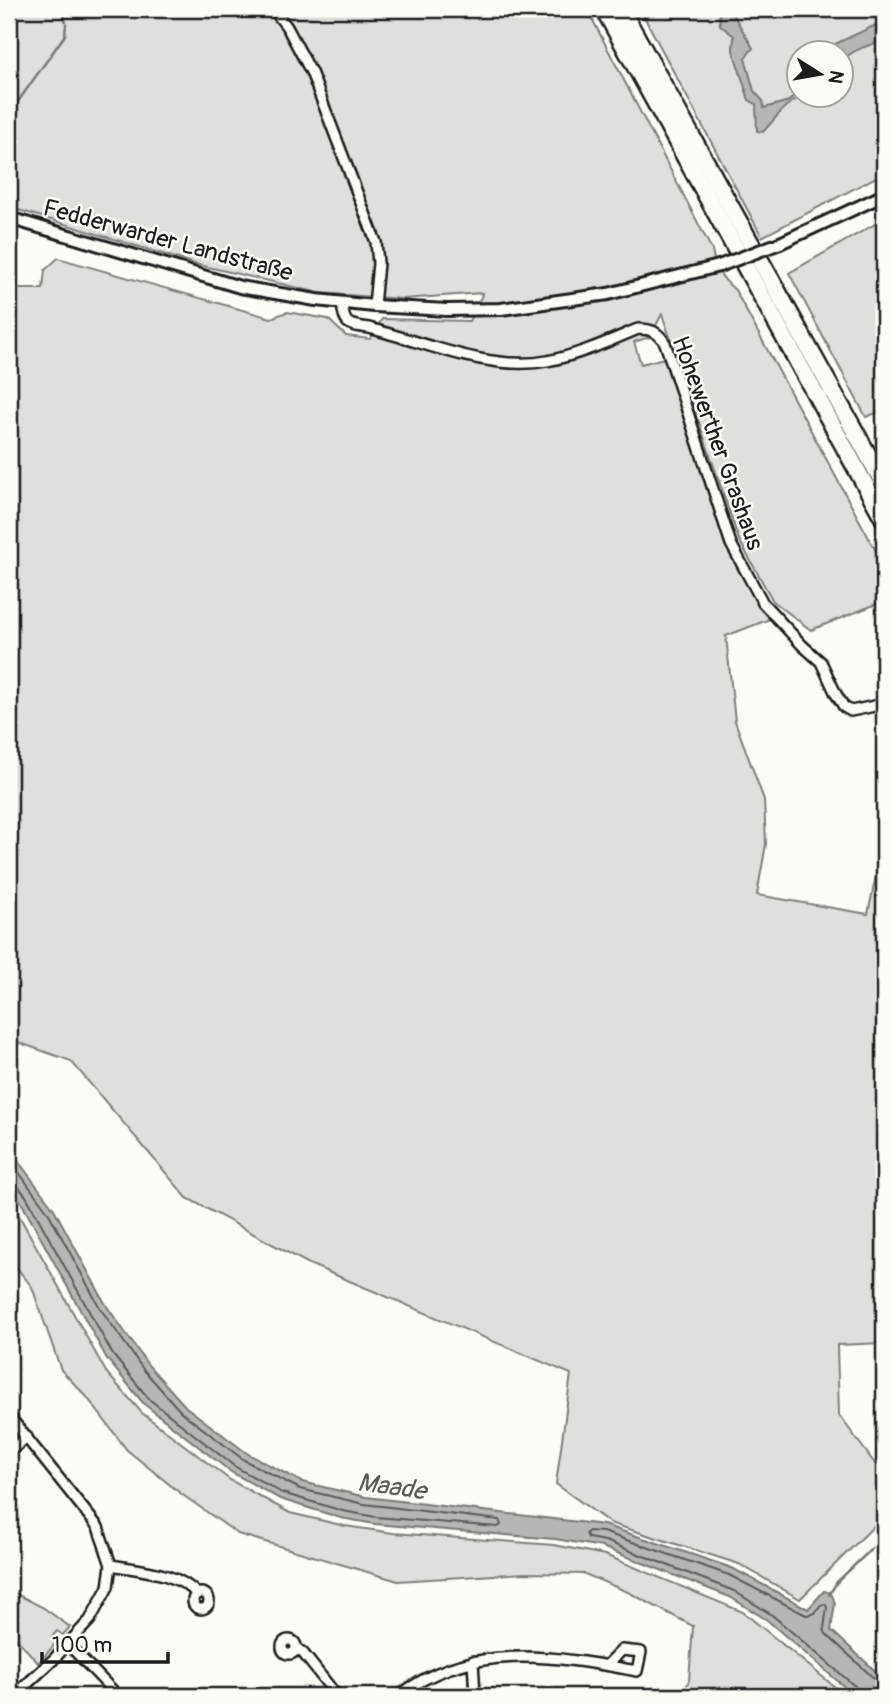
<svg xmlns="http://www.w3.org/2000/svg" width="893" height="1705" font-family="Pangolin,sans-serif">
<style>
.green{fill:#e0dfdb;stroke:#7e7e7c;stroke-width:2;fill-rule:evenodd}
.water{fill:#b7b6b2;stroke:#797876;stroke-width:2}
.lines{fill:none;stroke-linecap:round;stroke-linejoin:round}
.shore{stroke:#5a5a58;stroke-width:2}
.stream{stroke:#797876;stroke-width:2.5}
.minor-casing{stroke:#1c1c1c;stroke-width:14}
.tertiary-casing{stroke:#1c1c1c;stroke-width:16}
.motorway-casing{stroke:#1c1c1c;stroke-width:21}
.minor{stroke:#fdfcf7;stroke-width:9}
.tertiary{stroke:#fdfcf7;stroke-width:10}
.motorway{stroke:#fdfcf7;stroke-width:16}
.tertiary-bridge-casing{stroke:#1c1c1c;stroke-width:16;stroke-linecap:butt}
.tertiary-bridge{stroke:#fdfcf7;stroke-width:10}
.labels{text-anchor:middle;stroke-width:5;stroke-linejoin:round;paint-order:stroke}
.street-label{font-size:24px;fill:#1c1c1c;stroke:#fdfcf7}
.water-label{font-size:26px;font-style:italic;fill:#5a5a58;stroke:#fdfcf7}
</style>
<rect width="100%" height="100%" fill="#fdfcf7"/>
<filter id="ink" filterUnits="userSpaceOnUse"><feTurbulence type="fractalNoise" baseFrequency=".0143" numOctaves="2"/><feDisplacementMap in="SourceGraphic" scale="14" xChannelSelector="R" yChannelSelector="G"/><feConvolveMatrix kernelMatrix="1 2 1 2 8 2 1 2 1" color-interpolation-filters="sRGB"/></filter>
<g filter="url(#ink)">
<g class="green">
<path d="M9,9H587L712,250C715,268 721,278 735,290L884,566V601L811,630L773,601L739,540L662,314L650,337L634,342L641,364L664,358L726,547L770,619L726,636L735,721L764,800L766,844L757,895L868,914L884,837V1343L837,1345L839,1415L884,1476V1516L800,1599L739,1564L610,1523L556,1484L571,1374L309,1264L187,1198L71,1061L9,1039V289H43L45,270L58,258L271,318L287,312L328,319L346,336L370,339L382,319L469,321L483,293L403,299L320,293L195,264L9,207Z"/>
<path d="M640,9H884V173L762,237ZM798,52H840V94H798Z"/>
<polygon points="884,219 884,418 879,412 866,417 789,273"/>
<polygon points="9,1200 16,1210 106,1372 142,1413 230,1480 290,1513 345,1526 393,1533 554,1545 605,1555 743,1612 846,1696 683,1696 689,1680 693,1626 630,1593 585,1574 525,1573 398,1581 238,1534 180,1493 127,1450 86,1396 61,1370 32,1287 9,1258"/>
<polygon points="9,1590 44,1608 70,1627 63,1635 57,1631 52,1637 57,1642 38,1663 9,1630"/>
</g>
<g class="water">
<polygon points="719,9 730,9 753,48 745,58 754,91 763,101 764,108 789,101 798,91 798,94 803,95 786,106 763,132 757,131 756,104 749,100 733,50 734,36 720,25"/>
<path d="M884,21V38C871,48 861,44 845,58L841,57L840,52H830L833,45Z"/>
<polygon points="9,1149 54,1209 106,1305 148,1365 186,1407 248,1454 302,1482 366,1497 604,1525 732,1568 808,1609 824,1591 831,1593 835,1603 831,1630 884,1679 884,1696 855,1696 767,1620 730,1597 602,1547 555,1539 375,1524 341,1518 280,1499 231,1472 144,1404 107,1359 20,1200 9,1186"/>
</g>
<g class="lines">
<g class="shore">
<polyline points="9,1159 48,1212 100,1308 143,1369 181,1412 244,1460 300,1489 364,1504 499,1520 501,1525 498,1527 376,1517 343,1511 282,1493 234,1466 149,1399 113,1355 26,1196 16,1184 9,1183"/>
<polyline points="859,1696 857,1688 772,1615 734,1591 605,1541 588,1538 586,1533 589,1531 603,1532 729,1575 806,1615 813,1614 821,1605 825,1604 827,1607 824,1629 826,1634 877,1681 884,1683"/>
</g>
<g class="stream">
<polyline points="9,127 12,110 65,35 66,23 63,9"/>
<polyline points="829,1595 837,1582 884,1537"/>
</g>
<g class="minor-casing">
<g id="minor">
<polyline points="273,9 287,27 311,72 376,242 378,263 374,306"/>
<path d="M342,303C344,326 348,325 369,328C423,342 492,372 547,361C579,355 609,341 638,329C652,329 658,332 665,343L731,544L763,603L802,645L821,662L836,694L844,707L851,711L884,704"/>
<polyline points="9,1416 98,1527 111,1565 108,1587 90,1620 53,1660 14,1696"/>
<polyline points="9,1452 27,1437"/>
<path d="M111,1565C138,1570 178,1572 197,1594"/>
<circle cx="201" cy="1601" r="8"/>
<circle cx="289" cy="1647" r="7"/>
<polyline points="68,1644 118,1696"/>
<polyline points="296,1648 303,1653 337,1696"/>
<polyline points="473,1661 475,1696"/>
<path d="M399,1696C467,1641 557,1656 637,1671L641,1652L622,1650L607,1665"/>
</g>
</g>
<g class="tertiary-casing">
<g id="tertiary">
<polyline points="9,218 240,287 316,300 374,306 447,310 501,309 608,294 719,266"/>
<polyline points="780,243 884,195"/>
</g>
</g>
<g class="motorway-casing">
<g id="motorway">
<polyline points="604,9 884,519"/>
<polyline points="621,9 884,484"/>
</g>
</g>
<use href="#minor" class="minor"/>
<use href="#tertiary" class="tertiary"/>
<use href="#motorway" class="motorway"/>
<g class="tertiary-bridge-casing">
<polyline id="tertiary-bridge" points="719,266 780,243"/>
</g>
<use href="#tertiary-bridge" class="tertiary-bridge"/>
</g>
</g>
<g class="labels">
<g class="street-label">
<text transform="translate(168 240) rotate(15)" y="8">Fedderwarder Landstraße</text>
<text transform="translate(718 443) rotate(70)" y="8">Hohewerther Grashaus</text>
</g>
<g class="water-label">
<text transform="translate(392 1486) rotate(8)" y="9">Maade</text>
</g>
</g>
<rect width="893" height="1705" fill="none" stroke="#fdfcf7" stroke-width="35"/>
<rect x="18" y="18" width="858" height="1670" fill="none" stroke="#1c1c1c" stroke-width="2.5" filter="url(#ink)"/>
<g transform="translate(820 74) rotate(101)"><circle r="33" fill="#fdfcf7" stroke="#a3a29f" stroke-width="2"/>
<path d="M0-5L12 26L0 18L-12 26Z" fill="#1c1c1c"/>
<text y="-10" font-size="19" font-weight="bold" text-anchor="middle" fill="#1c1c1c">N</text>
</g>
<path d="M42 1652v10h126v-10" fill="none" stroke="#1c1c1c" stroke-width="3.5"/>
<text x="52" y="1652" font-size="21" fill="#1c1c1c" stroke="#fdfcf7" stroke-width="5" paint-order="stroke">100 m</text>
</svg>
